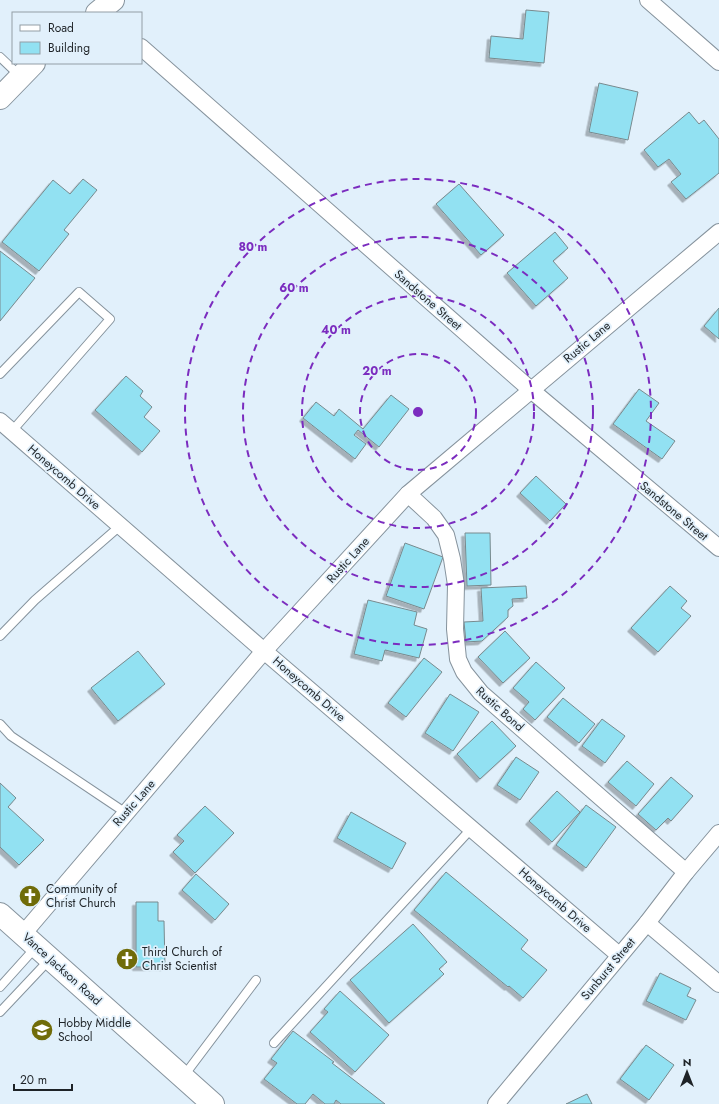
<svg xmlns="http://www.w3.org/2000/svg" width="719" height="1104" font-family="Jost,sans-serif">
<style>
.building{fill:#92e1f2;stroke:#788a8e;filter:url(#shadow)}
.lines{fill:none;stroke-linecap:round;stroke-linejoin:round}
.lane-casing{stroke:#86939d;stroke-width:10}
.street-casing{stroke:#86939d;stroke-width:18}
.secondary-casing{stroke:#86939d;stroke-width:24}
.primary-casing{stroke:#86939d;stroke-width:24}
.lane{stroke:#fff;stroke-width:8}
.street{stroke:#fff;stroke-width:16}
.secondary{stroke:#fff;stroke-width:22}
.primary{stroke:#fff;stroke-width:22}
.ring{fill:none;stroke:#7b2cbf;stroke-width:2;stroke-dasharray:7 5}
.labels{text-anchor:middle;stroke-width:3.5;stroke-linejoin:round;paint-order:stroke}
.street-label{font-size:12px;fill:#1e2327;stroke:#e1f0fb}
.poi-label{font-size:12px;fill:#1e2327;stroke:#e1f0fb;text-anchor:start}
.centre{fill:#7b2cbf;stroke:#e1f0fb;stroke-width:2}
.ring-label{font-size:12px;text-anchor:middle;font-weight:bold;fill:#7b2cbf;stroke:#e1f0fb;stroke-width:3.5;stroke-linejoin:round;paint-order:stroke}
</style>
<defs>
<filter id="shadow"><feDropShadow dx="-3.5" dy="3.5" stdDeviation="0" flood-color="#0004"/></filter>
</defs>
<rect width="100%" height="100%" fill="#e1f0fb"/>
<g class="building">
<polygon points="526,10 549,12 544,63 489,58 491,36 523,39"/>
<polygon points="599,83 638,92 628,140 589,132"/>
<polygon points="689,112 699,124 704,120 719,139 719,173 686,199 671,182 681,174 669,159 658,167 644,150"/>
<polygon points="83,179 97,190 64,230 69,234 39,271 2,242 53,180 70,194"/>
<polygon points="459,184 504,235 481,255 436,204"/>
<polygon points="555,232 568,248 553,261 568,278 536,306 507,273"/>
<polygon points="0,251 35,278 0,321"/>
<polygon points="719,308 719,339 704,326"/>
<polygon points="126,376 143,391 140,396 152,407 144,417 160,431 142,452 95,410"/>
<polygon points="639,389 659,403 646,421 675,441 662,459 613,424"/>
<polygon points="391,395 409,409 379,447 358,430 354,435 366,444 355,459 303,418 316,402 334,416 339,409 363,429"/>
<polygon points="536,476 566,504 550,521 520,493"/>
<polygon points="465,533 490,533 491,585 467,586"/>
<polygon points="405,543 443,557 424,609 386,596"/>
<polygon points="526,586 527,598 512,599 513,606 508,610 508,617 482,641 466,642 464,622 483,621 481,588"/>
<polygon points="670,586 687,601 681,608 691,616 658,652 631,628"/>
<polygon points="368,600 417,612 414,625 427,629 419,658 385,650 382,661 354,654"/>
<polygon points="505,631 530,658 503,683 478,657"/>
<polygon points="138,651 165,684 118,721 91,688"/>
<polygon points="424,658 442,672 406,717 388,703"/>
<polygon points="536,662 565,688 535,720 523,709 529,702 513,688"/>
<polygon points="450,694 479,712 453,751 425,733"/>
<polygon points="563,698 595,724 579,743 547,717"/>
<polygon points="602,719 625,736 605,763 582,746"/>
<polygon points="492,721 516,746 480,779 457,754"/>
<polygon points="516,757 539,772 520,800 497,785"/>
<polygon points="627,761 654,784 636,806 608,782"/>
<polygon points="671,777 693,796 671,821 668,818 656,830 638,814"/>
<polygon points="0,783 16,798 8,807 44,840 19,865 0,847"/>
<polygon points="557,791 580,812 552,842 529,821"/>
<polygon points="586,805 616,827 586,868 556,845"/>
<polygon points="205,806 234,833 195,873 173,852 184,841 177,835"/>
<polygon points="351,812 406,843 392,869 337,838"/>
<polygon points="446,872 528,940 521,949 547,970 523,998 509,986 508,987 414,910"/>
<polygon points="196,874 229,904 215,920 182,890"/>
<polygon points="136,902 158,902 158,921 164,921 165,967 136,967"/>
<polygon points="413,924 447,962 439,969 444,974 389,1023 350,980"/>
<polygon points="660,973 691,988 687,996 696,1000 686,1020 646,1001"/>
<polygon points="340,991 389,1035 355,1072 310,1032 328,1012 324,1009"/>
<polygon points="293,1031 334,1062 332,1063 385,1104 341,1104 336,1100 334,1104 325,1104 313,1094 305,1104 297,1104 264,1079 277,1063 271,1059"/>
<polygon points="646,1045 674,1065 649,1100 620,1079"/>
<polygon points="587,1094 592,1104 566,1104"/>
</g>
<g class="lines">
<g class="lane-casing">
<g id="lane">
<polyline points="0,57 20,76"/>
<polyline points="0,374 79,292 110,319 12,431"/>
<polyline points="0,636 35,600 120,526"/>
<polyline points="0,724 11,736 126,813"/>
<polyline points="0,987 36,947"/>
<polyline points="0,1012 50,959"/>
<polyline points="274,1043 471,829"/>
<polyline points="183,1077 256,980"/>
</g>
</g>
<g class="street-casing">
<g id="street">
<polyline points="648,0 719,62"/>
<polyline points="141,47 531,390 719,548"/>
<polyline points="0,421 264,651 619,955"/>
<polyline points="408,494 434,518 446,535 452,559 456,585 455,629 458,659 464,672 481,693 686,872"/>
<polyline points="647,923 719,984"/>
<polyline points="23,934 264,651 408,494 719,232"/>
<polyline points="496,1104 647,923 686,872 719,833"/>
</g>
</g>
<g class="secondary-casing">
<polyline id="secondary" points="0,914 213,1104"/>
</g>
<g class="primary-casing">
<g id="primary">
<polyline points="97,13 113,0"/>
<polyline points="0,98 34,63"/>
</g>
</g>
<use href="#lane" class="lane"/>
<use href="#street" class="street"/>
<use href="#secondary" class="secondary"/>
<use href="#primary" class="primary"/>
</g>
<g class="ring">
<circle cx="418" cy="412" r="58"/>
<circle cx="418" cy="412" r="116"/>
<circle cx="418" cy="412" r="175"/>
<circle cx="418" cy="412" r="233"/>
</g>
<defs>
<g id="church-disc" transform="scale(1.15)"><circle r="9.5" fill="#706c09" stroke="#e1f0fb"/><path d="M-1.2-6h2.4v3.5h3.3v2.4h-3.3V6h-2.4V-.1h-3.3v-2.4h3.3Z" fill="#fff"/></g>
<g id="school-disc" transform="scale(1.15)"><circle r="9.5" fill="#706c09" stroke="#e1f0fb"/><path d="M0-5L7-2L0 1L-7-2ZM-4 1L0 2.5L4 1V4Q0 6-4 4Z" fill="#fff"/></g>
</defs>
<g fill-rule="evenodd">
<use href="#church-disc" x="30" y="896"/>
<use href="#church-disc" x="127" y="959"/>
<use href="#school-disc" x="42" y="1030"/>
</g>
<g class="labels">
<g class="street-label">
<text transform="translate(428 300) rotate(41)" y="4">Sandstone Street</text>
<text transform="translate(587 342) rotate(-40)" y="4">Rustic Lane</text>
<text transform="translate(64 477) rotate(41)" y="4">Honeycomb Drive</text>
<text transform="translate(674 511) rotate(40)" y="4">Sandstone Street</text>
<text transform="translate(348 560) rotate(-48)" y="4">Rustic Lane</text>
<text transform="translate(309 689) rotate(41)" y="4">Honeycomb Drive</text>
<text transform="translate(500 709) rotate(42)" y="4">Rustic Bond</text>
<text transform="translate(134 803) rotate(-49)" y="4">Rustic Lane</text>
<text transform="translate(555 900) rotate(41)" y="4">Honeycomb Drive</text>
<text transform="translate(62 969) rotate(42)" y="4">Vance Jackson Road</text>
<text transform="translate(608 969) rotate(-50)" y="4">Sunburst Street</text>
</g>
<g class="poi-label">
<text x="46" y="893">Community of<tspan x="46" dy="14">Christ Church</tspan></text>
<text x="142" y="956">Third Church of<tspan x="142" dy="14">Christ Scientist</tspan></text>
<text x="58" y="1027">Hobby Middle<tspan x="58" dy="14">School</tspan></text>
</g>
</g>
<circle cx="418" cy="412" r="6" class="centre"/>
<g class="ring-label">
<text x="253" y="251">80 m</text>
<text x="294" y="292">60 m</text>
<text x="336" y="334">40 m</text>
<text x="377" y="375">20 m</text>
</g>
<rect x="12" y="12" width="130" height="52" fill="#e1f0fb" stroke="#939ea6"/>
<rect x="20" y="25" width="20" height="6" fill="#ffffff" stroke="#939ea6"/>
<text x="48" y="32" font-size="12" fill="#1e2327">Road</text>
<rect x="20" y="42" width="20" height="12" fill="#92e1f2" stroke="#939ea6"/>
<text x="48" y="52" font-size="12" fill="#1e2327">Building</text>
<g transform="translate(687 1072)" stroke="#e1f0fb" stroke-width="3" paint-order="stroke">
<path d="M0-3L7 15L0 10L-7 15Z" fill="#1e2327"/>
<text y="-6" font-size="11" font-weight="bold" text-anchor="middle" fill="#1e2327">N</text>
</g>
<path d="M14 1084v6h58v-6" fill="none" stroke="#1e2327" stroke-width="2"/>
<text x="20" y="1084" font-size="12" fill="#1e2327" stroke="#e1f0fb" stroke-width="3" paint-order="stroke">20 m</text>
</svg>
